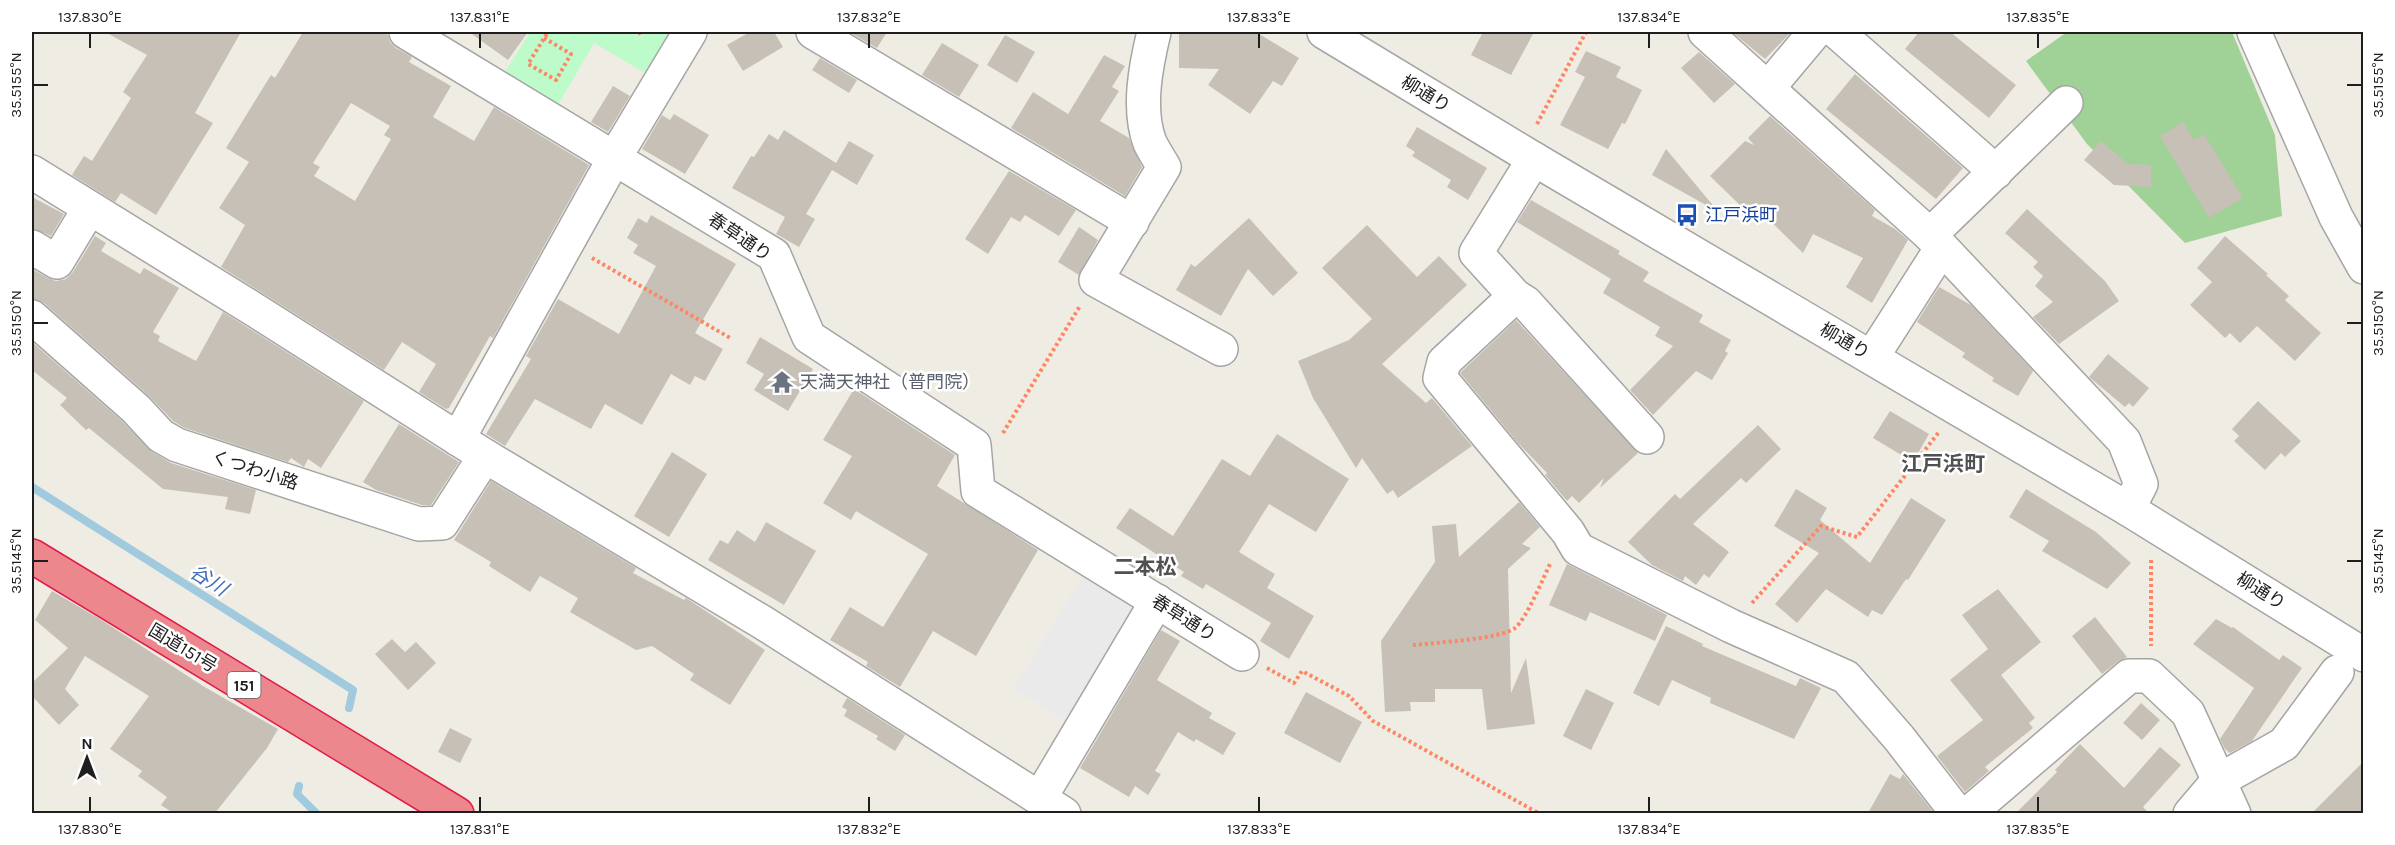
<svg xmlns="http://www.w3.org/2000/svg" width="2395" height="845" font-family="Karla,'Noto Sans JP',sans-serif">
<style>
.forest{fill:#a0d196}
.park{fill:#bdfcca}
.parking{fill:#eaeaea}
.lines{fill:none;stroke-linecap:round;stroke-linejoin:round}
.stream{stroke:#a1cadf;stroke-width:8}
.building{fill:#c7c0b6;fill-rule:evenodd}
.minor-casing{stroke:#a5a5a5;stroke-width:36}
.highway-casing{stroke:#e21c48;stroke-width:36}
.path{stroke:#ff8664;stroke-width:4;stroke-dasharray:3 3;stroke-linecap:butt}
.minor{stroke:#fff;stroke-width:33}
.highway{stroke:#eb878d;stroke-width:33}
.ticks{fill:none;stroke:#1e1e1e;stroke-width:2}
.labels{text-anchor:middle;stroke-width:5;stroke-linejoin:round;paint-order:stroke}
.shield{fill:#fff;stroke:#626262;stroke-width:1.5}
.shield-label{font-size:16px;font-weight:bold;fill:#1e1e1e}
.street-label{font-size:18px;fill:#1e1e1e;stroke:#fff}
.transit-label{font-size:18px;fill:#164399;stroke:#fff;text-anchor:start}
.worship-label{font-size:18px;fill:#5b616d;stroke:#fff;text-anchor:start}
.water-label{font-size:20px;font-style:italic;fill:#456fb2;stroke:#fff}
.quarter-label{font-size:21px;font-weight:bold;fill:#515151;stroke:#fff}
.neatline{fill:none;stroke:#1e1e1e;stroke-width:2}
.ticks-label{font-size:15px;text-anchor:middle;fill:#1e1e1e}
</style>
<rect width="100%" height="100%" fill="#efede3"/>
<polygon class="forest" points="2067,32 2232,32 2275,135 2282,216 2185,243 2087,144 2026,61"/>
<polygon class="park" points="530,32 677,32 650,76 594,43 558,105 505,72"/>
<polygon class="parking" points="1083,576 1144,607 1076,727 1013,689"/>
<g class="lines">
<g class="stream">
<polyline points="32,487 353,690 349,708"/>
<polyline points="299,786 297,794 317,814"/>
</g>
</g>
<g class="building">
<polygon points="105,32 241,32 195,113 213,123 156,215 121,193 115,202 72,175 84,156 92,161 131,98 123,92 147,55"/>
<path d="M303,32H383L388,35L390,42L396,48L412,57L409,62L451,86L433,117L474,141L494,107L589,165L493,338L490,336L449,408L446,409L419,392L436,364L402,342L384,370L221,267L245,225L219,208L249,162L226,148L271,75L275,78ZM351,103L390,126L384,135L391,139L355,201L314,176L320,167L313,163Z"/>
<polygon points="469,32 528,32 508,60"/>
<polygon points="750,32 774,32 783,47 743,71 727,45"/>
<polygon points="849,32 887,32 877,48"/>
<polygon points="1179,32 1256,32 1299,58 1282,86 1273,81 1250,114 1208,85 1219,69 1179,68"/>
<polygon points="1483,32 1534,32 1511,75 1471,55"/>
<polygon points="1732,32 1791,32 1765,59"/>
<polygon points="1919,32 1950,32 2016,85 1989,118 1905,49"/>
<polygon points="1005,35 1035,52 1017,83 987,65"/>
<polygon points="942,43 979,65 959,97 922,75"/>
<polygon points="1586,51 1621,67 1616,77 1642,90 1625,124 1622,123 1608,149 1560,125 1585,77 1575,72"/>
<polygon points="1699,52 1735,84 1714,103 1681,68"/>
<polygon points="1104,55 1125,66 1112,87 1119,91 1100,121 1129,138 1142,167 1125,196 1011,128 1033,92 1068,114"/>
<polygon points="820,58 857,80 849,93 812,70"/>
<polygon points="1855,74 1963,168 1936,199 1826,109"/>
<polygon points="613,86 630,96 608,132 591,122"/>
<polygon points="674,114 709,135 685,174 642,149 662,115 670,120"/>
<polygon points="1770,116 1875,210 1872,216 1895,229 1908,240 1872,303 1846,287 1863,258 1813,234 1803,253 1757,208 1750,215 1710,176 1745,141 1754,145 1748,138"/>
<polygon points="2183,122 2194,140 2204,134 2243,198 2209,218 2160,136"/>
<polygon points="1417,127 1487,168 1468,200 1447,187 1451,180 1412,156 1415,152 1406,146"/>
<polygon points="784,130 836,163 849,141 874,155 857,185 832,170 806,214 815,219 799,247 776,234 785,217 732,188 751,156 754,157 769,134 778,140"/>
<polygon points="2101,141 2128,164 2151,165 2151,187 2114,185 2084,160"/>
<polygon points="1666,149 1716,209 1715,210 1652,175"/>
<polygon points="1009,171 1076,210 1059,236 1025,215 1020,222 1011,217 988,254 965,239"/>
<polygon points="32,197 64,214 51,236 32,228"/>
<polygon points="1531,200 1620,251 1618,254 1649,272 1643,281 1703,315 1699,322 1731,340 1725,351 1728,353 1712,380 1696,371 1653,415 1630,390 1673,346 1655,336 1660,327 1603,293 1611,279 1517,222"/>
<polygon points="2027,209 2105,281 2119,301 2059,344 2033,317 2053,302 2035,286 2043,276 2033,267 2038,262 2005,233"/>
<polygon points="651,215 736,264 695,333 723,349 705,381 695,376 690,385 671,374 642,425 605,404 591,429 535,399 505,446 486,434 531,359 526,356 558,299 619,334 656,266 633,253 638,245 627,238 638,218 647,223"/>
<polygon points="1249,218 1298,273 1273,296 1248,269 1221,316 1176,290 1191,264 1195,267"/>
<polygon points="1367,225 1417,277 1439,256 1467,285 1382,364 1426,403 1432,398 1472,446 1398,498 1393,490 1387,494 1362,458 1356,468 1313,398 1298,361 1349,340 1372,319 1322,268"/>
<polygon points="1079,227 1098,240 1079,275 1058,262"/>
<polygon points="95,236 106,243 101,251 140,274 144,268 179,288 153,332 160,336 158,341 196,361 223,312 364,401 321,468 308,459 304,467 291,458 288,462 185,428 173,421 148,395 44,303 32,299 32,269 48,278 56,281 66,279 73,272"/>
<polygon points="2225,236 2268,274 2266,275 2289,296 2285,300 2321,333 2295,361 2257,326 2240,343 2230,333 2225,338 2190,305 2212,282 2197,268"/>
<polygon points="1939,287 1971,305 2033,371 2018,396 1992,381 1994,378 1962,357 1965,353 1917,322"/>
<polygon points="1516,320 1638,453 1600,488 1604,478 1579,503 1572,496 1567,501 1545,475 1547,473 1518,443 1460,373"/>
<polygon points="760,337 813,369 788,411 754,390 764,374 746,363"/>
<polygon points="32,342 123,422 152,452 171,463 256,490 250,514 225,509 228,497 163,489 89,428 86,430 60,405 67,398 32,370"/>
<polygon points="2108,354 2149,388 2133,407 2129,403 2125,407 2089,377"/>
<polygon points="854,389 955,455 937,486 1038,550 976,656 933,631 900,687 866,666 868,662 830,640 850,607 883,627 928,554 856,511 851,520 823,503 852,456 823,440"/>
<polygon points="2258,401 2301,441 2285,457 2281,453 2265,470 2234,441 2239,436 2232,429"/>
<polygon points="1890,411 1929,434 1913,462 1873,438"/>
<polygon points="399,424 459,462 431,505 422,505 376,490 363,482"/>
<polygon points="1758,425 1781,449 1746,483 1741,478 1693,524 1729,552 1709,578 1704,574 1696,585 1685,576 1683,581 1652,565 1628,542 1675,494 1680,499"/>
<polygon points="1277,434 1349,479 1316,532 1269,504 1239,552 1275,574 1267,588 1314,616 1289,659 1260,641 1271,623 1206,584 1203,589 1181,576 1184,572 1116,528 1130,508 1173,536 1222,459 1250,476"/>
<polygon points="672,452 707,474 669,537 634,516"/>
<polygon points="491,481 636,568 633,573 684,600 686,598 765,650 730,705 690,680 694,674 652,646 636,650 570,612 578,598 540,576 530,592 489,566 491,562 454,540"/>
<polygon points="1796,489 1827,508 1820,520 1870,563 1911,498 1946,520 1908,580 1906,579 1882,615 1872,610 1868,617 1826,589 1797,623 1775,604 1819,553 1774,526"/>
<polygon points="2026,489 2096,532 2131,563 2107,589 2042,551 2049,541 2009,517"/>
<polygon points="1519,502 1540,527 1522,544 1531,548 1508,569 1511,693 1526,658 1535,724 1487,730 1482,689 1435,689 1435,702 1410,702 1411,711 1385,712 1381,641 1435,562 1432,526 1456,524 1459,557"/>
<polygon points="766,522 816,551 784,605 708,560 720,540 728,544 737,530 755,542"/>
<polygon points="1567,564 1667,615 1655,641 1590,612 1586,621 1549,605"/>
<polygon points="1998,589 2041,642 2001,675 2035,718 2029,723 2033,728 1985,767 1989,771 1965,792 1937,756 1983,720 1950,680 1988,649 1962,615"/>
<polygon points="52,591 100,619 203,686 278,729 267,748 215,813 173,813 161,805 167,797 138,776 142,771 110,749 149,696 85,656 65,689 79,705 59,725 32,696 32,683 68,648 35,620"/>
<polygon points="2095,617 2127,657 2117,662 2102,674 2072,636"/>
<polygon points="2216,619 2232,628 2233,627 2279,660 2283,655 2302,668 2252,741 2230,753 2225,749 2220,739 2254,688 2193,644"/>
<polygon points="1666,626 1703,644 1702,646 1796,686 1800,678 1821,688 1794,739 1710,703 1711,698 1672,680 1659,706 1633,693"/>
<polygon points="1161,630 1180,641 1157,680 1212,713 1209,718 1236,733 1223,755 1196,739 1194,742 1178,732 1155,771 1161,774 1148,795 1135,786 1129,797 1080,768"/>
<polygon points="392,639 405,652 416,642 436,663 408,690 375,654"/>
<polygon points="1586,689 1614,703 1591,750 1563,736"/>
<polygon points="1306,692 1362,722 1340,763 1284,733"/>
<polygon points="847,698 905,735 895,751 876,739 878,736 844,716 847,710 842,707"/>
<polygon points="2141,703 2160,720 2142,740 2123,723"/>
<polygon points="450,728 472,739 460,763 438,752"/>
<polygon points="2080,744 2124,788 2160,747 2181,765 2143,807 2149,813 2016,813 2057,772 2055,770"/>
<polygon points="2364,761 2364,813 2312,813"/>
<polygon points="1890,774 1900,779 1903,774 1934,813 1868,813"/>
</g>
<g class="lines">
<g class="minor-casing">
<g id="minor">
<polyline points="406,32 774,255 809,337 974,445 978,491 1242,654"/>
<polyline points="813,32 1132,222"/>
<path d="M1154,32C1146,65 1137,109 1150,143C1154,151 1159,159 1164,167L1096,280L1221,349"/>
<polyline points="1324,32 1534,159 2128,509 2364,655"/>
<polyline points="1705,32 1930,235 2124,441 2141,484 2128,509"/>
<polyline points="1837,32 1996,172"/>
<polyline points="2254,32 2336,217 2364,267"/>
<polyline points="1768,88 1815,32"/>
<polyline points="1534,159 1476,253 1515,296 1444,362 1440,378 1568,532 1578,549 1731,626 1846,677 1899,738 1958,814"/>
<polyline points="32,172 258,312 485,456 762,622 1064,814"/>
<polyline points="1930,235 2066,103"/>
<polyline points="32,247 57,262 89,209"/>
<polyline points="1515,296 1526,303 1647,437"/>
<polyline points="32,317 136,409 161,436 177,445 419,524 442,523 485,456"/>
<polyline points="1872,357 1941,249"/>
<polyline points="458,439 615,157 690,32"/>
<polyline points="1040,798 1157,601"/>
<polyline points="1968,814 2129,676 2149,676 2188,713 2234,814"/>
<polyline points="2190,814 2218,781 2284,744 2337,672"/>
</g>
</g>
<g class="highway-casing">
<polyline id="highway" points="32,556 457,814"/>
</g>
<g class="path">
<polyline points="639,32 641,35 643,32"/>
<polyline points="544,38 571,54 556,80 528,64 548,32"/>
<polyline points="1537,124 1586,32"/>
<polyline points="592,258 732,339"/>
<polyline points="1003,433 1080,306"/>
<polyline points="2151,560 2151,646"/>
<polyline points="1752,603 1821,526 1857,537 1939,432"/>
<path d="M1413,645C1432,643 1502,639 1515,628C1527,618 1543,578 1551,562"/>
<polyline points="1267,668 1294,683 1302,671 1349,696 1373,721 1540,814"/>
</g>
<use href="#minor" class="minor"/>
<use href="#highway" class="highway"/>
</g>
<path class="ticks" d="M90,33V48M480,33V48M869,33V48M1259,33V48M1649,33V48M2038,33V48M33,85H48M2347,85H2362M33,323H48M2347,323H2362M33,561H48M2347,561H2362M90,797V812M480,797V812M869,797V812M1259,797V812M1649,797V812M2038,797V812"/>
<defs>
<g id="bus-bare" transform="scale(1.8)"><path d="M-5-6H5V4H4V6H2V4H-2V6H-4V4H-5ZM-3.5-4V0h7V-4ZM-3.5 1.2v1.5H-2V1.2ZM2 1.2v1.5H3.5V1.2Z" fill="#1a4fb4" stroke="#fff" stroke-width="2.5" paint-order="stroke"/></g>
<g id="temple-bare" transform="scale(1.8)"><path d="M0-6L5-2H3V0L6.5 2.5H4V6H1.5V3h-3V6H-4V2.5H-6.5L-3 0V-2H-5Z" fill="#6b7280" stroke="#fff" stroke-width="2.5" paint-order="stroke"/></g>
</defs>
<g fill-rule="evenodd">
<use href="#bus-bare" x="1687" y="215"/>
<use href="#temple-bare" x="782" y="382"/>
</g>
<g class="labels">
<rect class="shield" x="227.5" y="672" width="33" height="26" rx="4.5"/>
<g class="shield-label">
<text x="244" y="691">151</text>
</g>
<g class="street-label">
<text transform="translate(1426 94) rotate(31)" y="6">柳通り</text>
<text transform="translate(740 237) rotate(34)" y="6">春草通り</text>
<text transform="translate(1845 341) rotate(30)" y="6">柳通り</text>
<text transform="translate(255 470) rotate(18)" y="6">くつわ小路</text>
<text transform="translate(2261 591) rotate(32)" y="6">柳通り</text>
<text transform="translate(1184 618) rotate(32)" y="6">春草通り</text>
<text transform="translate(183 648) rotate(31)" y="6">国道151号</text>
</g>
<g class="transit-label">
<text x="1705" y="221">江戸浜町</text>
</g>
<g class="worship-label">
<text x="800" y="388">天満天神社（普門院）</text>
</g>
<g class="water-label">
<text transform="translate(209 580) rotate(32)" y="7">谷川</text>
</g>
<g class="quarter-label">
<text x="1943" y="471">江戸浜町</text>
<text x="1145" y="574">二本松</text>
</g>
</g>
<rect width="2395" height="845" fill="none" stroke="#ffffff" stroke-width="66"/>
<g transform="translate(87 758)" stroke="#ffffff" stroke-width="4.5" paint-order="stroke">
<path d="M0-4.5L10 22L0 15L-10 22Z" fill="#1e1e1e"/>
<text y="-9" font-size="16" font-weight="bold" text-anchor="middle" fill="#1e1e1e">N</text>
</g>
<rect x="33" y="33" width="2329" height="779" class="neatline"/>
<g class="ticks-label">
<text x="90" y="22">137.830°E</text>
<text x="480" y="22">137.831°E</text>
<text x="869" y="22">137.832°E</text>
<text x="1259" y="22">137.833°E</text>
<text x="1649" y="22">137.834°E</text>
<text x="2038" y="22">137.835°E</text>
<text transform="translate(16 85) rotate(-90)" y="5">35.5155°N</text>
<text transform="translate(2378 85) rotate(-90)" y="5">35.5155°N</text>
<text transform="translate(16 323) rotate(-90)" y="5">35.5150°N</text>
<text transform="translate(2378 323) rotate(-90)" y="5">35.5150°N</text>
<text transform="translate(16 561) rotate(-90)" y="5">35.5145°N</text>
<text transform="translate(2378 561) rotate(-90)" y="5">35.5145°N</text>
<text x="90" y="834">137.830°E</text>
<text x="480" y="834">137.831°E</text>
<text x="869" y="834">137.832°E</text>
<text x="1259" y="834">137.833°E</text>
<text x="1649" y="834">137.834°E</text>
<text x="2038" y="834">137.835°E</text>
</g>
</svg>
